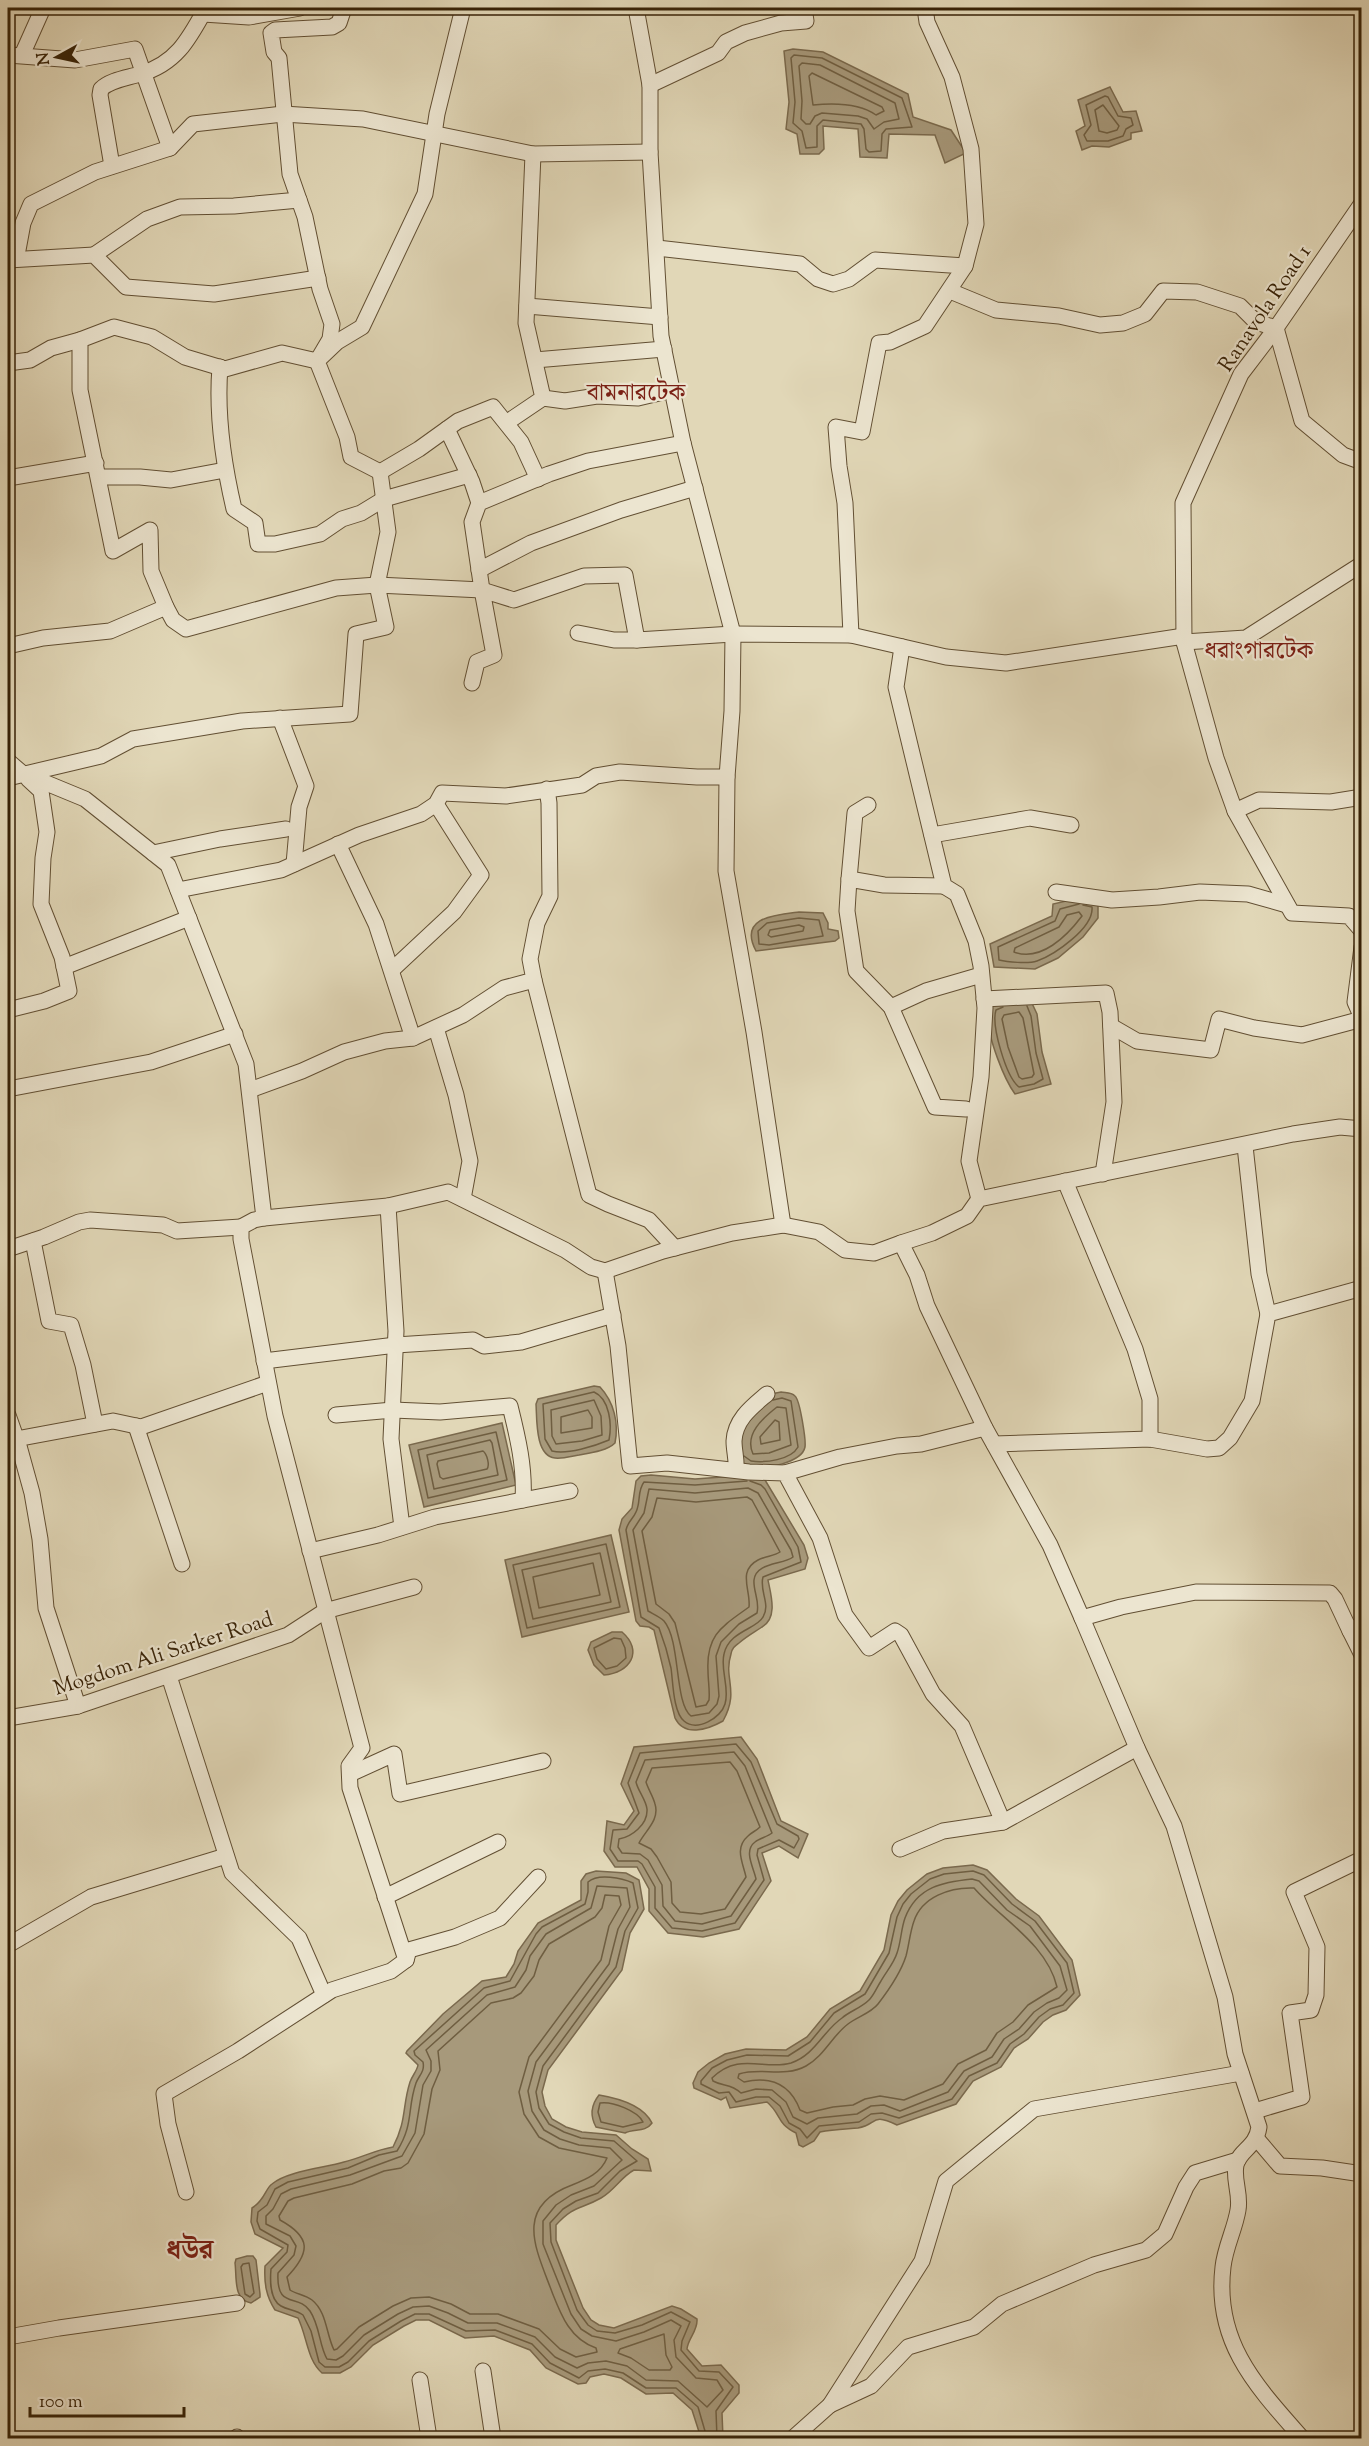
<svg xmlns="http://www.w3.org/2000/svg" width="1369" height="2446" font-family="'Sorts Mill Goudy','Noto Serif Bengali',serif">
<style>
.water{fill:#a7997b;stroke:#7a694d;stroke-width:1.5}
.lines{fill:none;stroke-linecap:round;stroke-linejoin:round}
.shore{stroke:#6f5e41;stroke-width:1.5}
.minor-casing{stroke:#624f33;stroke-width:17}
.minor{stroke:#ece5d0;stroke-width:15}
.labels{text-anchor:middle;stroke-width:4.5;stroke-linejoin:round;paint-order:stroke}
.street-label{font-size:21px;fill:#372207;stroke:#ece5d0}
.quarter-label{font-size:24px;fill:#7a1f14;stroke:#ece5d0}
.district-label{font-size:27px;font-weight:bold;fill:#7a1f14;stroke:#ece5d0}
</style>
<rect width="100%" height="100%" fill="#e1d7b7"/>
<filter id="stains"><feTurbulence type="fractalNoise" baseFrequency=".00333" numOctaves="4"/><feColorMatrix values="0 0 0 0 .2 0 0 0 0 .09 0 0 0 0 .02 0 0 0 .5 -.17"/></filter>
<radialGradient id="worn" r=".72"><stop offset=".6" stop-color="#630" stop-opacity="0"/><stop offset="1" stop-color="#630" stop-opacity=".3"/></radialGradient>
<g class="water">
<polygon points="793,49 823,52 908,94 913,117 951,130 966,153 945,163 935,135 889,134 887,158 860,157 858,129 823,126 824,149 819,154 800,154 797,134 786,129 789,102 784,51"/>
<polygon points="1110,87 1123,112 1136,111 1142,131 1131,133 1131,139 1109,147 1092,146 1082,150 1076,131 1085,126 1078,100"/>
<polygon points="1079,898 1098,901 1098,918 1083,937 1058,958 1035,969 994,967 990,944 1052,916 1053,904"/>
<path d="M799,912L823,913L828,923V929L838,931L839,938L835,941L756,951C738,917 775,915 799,912Z"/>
<path d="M1029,997L1037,1014L1042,1052L1051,1084L1015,1094C1004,1079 988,1038 988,1018C988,1014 990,1009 991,1005Z"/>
<path d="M594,1386L600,1387C614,1402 619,1423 615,1443C607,1451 590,1453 579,1455C572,1456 563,1459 555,1458C535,1456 537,1419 536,1404L538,1399Z"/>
<path d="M781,1392C786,1393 791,1392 795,1396C800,1400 806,1440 805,1447C802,1463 763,1470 750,1467C749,1467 742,1463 741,1463L738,1431L771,1394Z"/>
<polygon points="502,1423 516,1485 424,1507 409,1445"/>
<path d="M651,1475L695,1479L749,1475L765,1480L804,1545L808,1558L805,1569L768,1580C771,1595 778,1618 762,1627C753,1633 747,1636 739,1643C735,1646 732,1648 731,1654C723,1679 740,1690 723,1721C707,1730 684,1737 675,1718L654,1630L649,1627L640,1626L636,1621L619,1530L622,1519L632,1508L636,1481L641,1476Z"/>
<polygon points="611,1535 629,1612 522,1637 505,1560"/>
<path d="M612,1632H622C644,1651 630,1673 604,1675L594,1665L588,1650L591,1642Z"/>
<polygon points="741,1737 757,1759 781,1821 808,1834 798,1858 779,1846 762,1853 771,1881 739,1929 703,1937 668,1933 649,1911 649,1889 637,1867 615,1867 604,1851 607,1821 624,1825 634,1811 621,1784 634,1747"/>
<path d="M973,1865L987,1870L1016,1899L1039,1916L1072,1960L1080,1995L1066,2010L1053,2015L1043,2022L1028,2039L1014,2048L1001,2067L973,2081L956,2104L897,2125C870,2112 878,2125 858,2128C846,2129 833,2129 820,2132L814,2141L803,2147L799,2145L796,2133C776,2123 782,2115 767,2102L730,2108L726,2097L721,2100L694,2088L693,2083L698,2072L709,2063L725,2054L746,2049L786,2050L807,2037L830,2009L860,1991L884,1950L891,1915L898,1901L907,1890L927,1874L943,1868Z"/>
<path d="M596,1871L626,1873L639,1880L644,1909L630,1933L622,1970L548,2070L542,2092L545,2106L552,2119L566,2127L582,2132L616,2135L632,2149L648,2159L651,2171L634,2170C621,2177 614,2191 601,2198C580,2210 574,2205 556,2225V2240L583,2308L591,2320L599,2325L614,2328L672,2306L681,2309L697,2319C698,2331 688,2338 687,2349L702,2366L721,2365L739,2385V2393L722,2413L723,2438H701L692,2410L673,2393L646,2394L621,2378L604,2374L590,2377L586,2383L578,2384L546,2368L530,2350L494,2336L465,2338L429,2320H416L404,2326L373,2345L351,2367L340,2373H322C307,2360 307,2336 298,2318L275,2310C266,2296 264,2283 265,2266L283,2248L255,2234L251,2222L252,2208C265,2200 265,2189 272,2184C288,2171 324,2168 344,2162C361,2158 375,2150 393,2147C407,2120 402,2107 410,2082C412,2076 417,2071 418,2065L406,2053L407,2051L443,2014L482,1981L506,1977L514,1964L518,1951L538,1923L581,1900V1881L586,1874Z"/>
<path d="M599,2095C617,2098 643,2105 652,2123C645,2133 634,2128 625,2133L596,2127C590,2116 591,2105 599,2095Z"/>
<path d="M247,2256H253L256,2260L260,2294V2297L251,2303C233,2300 237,2278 235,2263L236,2259Z"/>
</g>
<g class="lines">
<g class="shore">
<polygon points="794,55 822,58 902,98 912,127 886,129 882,134 881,151 869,152 866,149 864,129 861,124 823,120 817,126 817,147 806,148 802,131 793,123 795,102 791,58"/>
<polygon points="802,63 820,65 895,103 899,119 884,122 874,129 867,119 858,116 822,113 815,116 810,124 806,124 801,119 802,101 799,66"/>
<path d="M812,73L882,107L884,111L876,115C859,103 833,103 813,105L809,76Z"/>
<polygon points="1105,96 1108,97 1118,116 1131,118 1133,125 1126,129 1123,136 1108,141 1087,141 1084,135 1091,125 1086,105"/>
<polygon points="1103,105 1119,126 1117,130 1107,133 1099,131 1095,110"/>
<path d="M1079,904L1060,909L1055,921L998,947L999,960C1007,962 1028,964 1037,961C1054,955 1094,928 1092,907L1083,905"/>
<path d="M1079,912L1082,916C1067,936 1041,962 1014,952L1015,948L1059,927L1067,915Z"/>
<polygon points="799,918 819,920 823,936 769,945 759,944 758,931 767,923"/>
<polygon points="799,925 804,927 803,931 771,937 768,935 770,930"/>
<path d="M1003,1007L996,1010C991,1025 1006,1077 1019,1087L1034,1084L1043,1079L1036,1053L1031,1016L1027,1006"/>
<polygon points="1019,1012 1023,1018 1034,1074 1032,1077 1022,1079 1019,1077 1008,1047 1002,1019 1004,1015"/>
<path d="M594,1392C610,1399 612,1425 609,1440C595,1446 567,1455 552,1451L545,1439L543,1404Z"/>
<polygon points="594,1400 601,1416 602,1435 582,1441 556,1444 552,1436 551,1410"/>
<path d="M777,1407L786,1408L791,1445L769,1453L753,1454C744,1434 763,1418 777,1407Z"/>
<polygon points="588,1410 592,1417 592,1428 561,1433 561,1417"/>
<polygon points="775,1420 779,1422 780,1440 761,1444 760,1437"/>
<polygon points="496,1432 507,1480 428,1498 418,1450"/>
<polygon points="490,1440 492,1443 498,1475 434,1489 427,1455"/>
<path d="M483,1451C487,1454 490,1465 487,1469L443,1479L440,1477L437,1464L438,1461Z"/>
<path d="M744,1456L751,1461C765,1463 791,1460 798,1447L791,1401L782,1398L773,1400"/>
<path d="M747,1481L695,1485L644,1482C637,1491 641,1502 636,1512C633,1519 628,1521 626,1530L641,1617L659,1628C664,1641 668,1654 671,1668C673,1681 673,1712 684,1721C697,1732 721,1718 725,1704C730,1688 720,1670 724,1654C729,1631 757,1629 763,1617C771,1604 759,1591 763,1577L801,1562L798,1547L765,1489L761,1485L750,1481"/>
<path d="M748,1488L758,1493L791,1550L793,1557C783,1565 756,1562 754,1580C753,1591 760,1601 757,1613L739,1624L721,1642L716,1656L719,1696L717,1704L709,1713L691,1716C674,1703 681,1641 664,1621C659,1616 653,1614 648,1611L633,1530L644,1513L649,1489L695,1493Z"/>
<path d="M747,1497L752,1500L780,1552C774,1556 766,1556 758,1560C737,1571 751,1590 749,1607C723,1626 706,1634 708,1671C708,1681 710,1690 709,1700L706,1705L696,1707L675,1623L669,1614L656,1604L642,1531L652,1517L657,1498L696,1502Z"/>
<polygon points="606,1544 620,1607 527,1628 513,1565"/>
<polygon points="600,1553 611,1602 533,1619 522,1570"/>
<polygon points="593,1563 600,1595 539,1608 533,1577"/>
<polygon points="614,1638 621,1639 625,1648 626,1658 617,1666 606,1669 597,1659 594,1648"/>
<polygon points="736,1744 751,1762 777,1824 798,1836 799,1839 794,1848 779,1840 758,1849 757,1855 764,1880 735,1923 702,1931 672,1928 655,1908 655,1887 642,1864 638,1861 618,1861 610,1849 613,1830 627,1829 639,1813 628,1783 640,1753"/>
<path d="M734,1752L745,1766L772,1833C767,1837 760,1838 755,1842C743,1851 754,1868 756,1879L731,1916L702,1924L675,1921L663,1906L662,1885L648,1860L640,1854L622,1853L618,1847L619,1839C631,1837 648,1825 647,1809C646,1800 638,1791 636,1782L645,1760Z"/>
<path d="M730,1762L737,1771L760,1827C756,1831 752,1832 748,1836C734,1848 743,1863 746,1877L725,1909L701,1914L680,1912L672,1903L671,1882L657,1857L651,1849L639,1843C645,1831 660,1820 655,1804C653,1796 648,1789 646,1782L652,1768Z"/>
<polygon points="973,1871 984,1875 1012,1904 1035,1921 1067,1963 1074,1993 1063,2005 1050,2009 1039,2017 1024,2034 1010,2044 997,2063 969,2076 952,2099 899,2118 882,2113 871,2114 859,2122 819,2126 807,2138 800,2129 789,2123 780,2106 769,2097 756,2097 736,2102 729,2092 719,2093 701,2084 701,2081 712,2068 727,2060 747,2055 788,2056 810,2042 834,2013 865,1994 889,1953 897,1917 903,1904 911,1894 930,1879 944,1874"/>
<path d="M972,1879L979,1881L1007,1910L1030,1926L1060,1966L1067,1990L1059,1998L1047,2003L1034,2012L1019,2029L1004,2039L992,2057L964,2071L948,2092L900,2111L884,2105L871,2106L857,2114L818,2118L807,2124L793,2117L786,2102L772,2090L756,2089L741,2093C730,2083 724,2087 713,2081L712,2078C739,2051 765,2071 791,2063C815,2055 823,2031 842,2018C850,2011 861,2008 869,2000C874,1995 877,1987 881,1981C886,1972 894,1963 897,1953C901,1942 901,1929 905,1918C917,1886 944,1882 972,1879Z"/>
<path d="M597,1886L627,1888L630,1907L618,1929L609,1964L536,2062L528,2091L532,2111L544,2130L560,2139L579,2145L610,2148L622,2160L594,2186L571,2195L556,2205L543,2221V2244L571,2314L581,2329L592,2336L616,2341L644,2332L671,2320L681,2326L674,2340L676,2357L696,2378L717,2380L723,2390L707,2407L678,2381L646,2380L627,2366L606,2361L588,2363L577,2368L555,2357L535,2337L497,2323H468L448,2313L429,2306L413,2307L398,2314L364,2335L343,2356L336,2360L327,2359C319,2345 320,2326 310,2311C298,2293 276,2310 278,2273L294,2255L296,2246L290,2236L266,2224V2216L273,2209L281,2194L291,2189L350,2175L402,2156L415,2133L423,2085L431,2071V2061L426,2050L487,1995L515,1987L526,1970L530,1956L546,1934L591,1908Z"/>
<path d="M974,1888C1001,1919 1047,1944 1057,1987L1028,2005L1013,2022L997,2033L986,2050L958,2064L943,2084L904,2100L880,2096L865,2099L853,2105L833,2107L807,2113L800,2110C790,2084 770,2076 744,2082L738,2078L739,2074C761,2067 784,2078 806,2066C824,2056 832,2036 848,2024C857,2017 871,2013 878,2004C888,1991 901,1972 906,1956C909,1945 910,1932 914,1921C922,1897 950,1887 974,1888Z"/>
<path d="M605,1895L619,1896L621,1905L609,1926L601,1960L529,2057L519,2092L524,2114L539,2137L559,2148L607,2158C601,2173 587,2179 572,2185C513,2207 536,2249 552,2292C561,2315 570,2339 596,2348L597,2352L576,2357L560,2349L539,2329L498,2314H470L451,2304L429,2297L411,2298L393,2306L359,2327L337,2349L334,2350C326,2334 327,2312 312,2300C305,2295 296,2294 290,2290L287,2277C311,2252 311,2237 280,2220L279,2216L288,2201L294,2198L352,2184L384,2171L401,2168L408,2163L424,2134L432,2089L440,2070L438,2051L491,2003L513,1998L521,1993L534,1976L539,1960L549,1944L595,1917L602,1908Z"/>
<path d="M600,2103C612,2101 638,2111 643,2122L623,2127L601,2122L598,2112Z"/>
<polygon points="249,2263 254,2293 250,2297 245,2294 241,2267 243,2264"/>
<polygon points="664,2334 666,2355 672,2367 670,2370 649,2370 631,2358 618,2353 620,2349"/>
<path d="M707,2438L698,2407L676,2388H646L623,2373L605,2369L588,2371L579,2378L550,2363L532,2344L495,2330L466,2331L429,2314H415L401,2321L369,2341L348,2362L339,2367H325L319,2362L311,2331L303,2315C296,2310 288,2310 281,2306C270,2300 270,2280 271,2269L287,2252L288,2245L260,2229L257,2221L258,2212L267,2205L275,2189L288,2182L348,2168L379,2155L397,2151C414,2124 407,2109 416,2083C419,2075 425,2072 423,2062L415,2055L414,2051L484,1988L510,1981L536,1934L542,1927L585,1904L588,1892V1882C598,1873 622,1878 633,1883L638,1908L625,1931L616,1967L543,2066L536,2092L539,2108L549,2124L564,2132L581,2138L614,2141L637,2161L620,2171L598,2193L576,2201L563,2209L550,2223L551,2242L577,2310L588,2325L597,2331L615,2333L642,2325L671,2312L690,2322L682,2341L681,2350L699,2371L719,2372L733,2387L716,2411L717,2438"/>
</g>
<g class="minor-casing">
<g id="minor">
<polyline points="636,8 650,85 650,152 661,336 683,443 733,634 732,711 727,777 726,871 754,1032 783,1225"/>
<polyline points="203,14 249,17 300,8"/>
<polyline points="8,55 75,60 135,49 170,148"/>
<polyline points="22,55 43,8"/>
<polyline points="650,85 718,53 726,42 745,33 781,23 806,21 804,8"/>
<path d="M112,166L100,95L101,89C110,80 127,78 140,74C176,64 189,39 206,8"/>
<polyline points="1362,203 1276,328 1241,374 1183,503 1184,642 1216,758 1235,811 1292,913 1349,916 1362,931"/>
<polyline points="657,248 800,264 818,279 833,284 849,279 875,260 965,266"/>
<polyline points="94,255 147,219 180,207 234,206 299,200"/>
<polyline points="8,258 18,250 23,223 31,204 95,172 170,148 193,124 283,114 363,119 533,154 650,152"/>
<polyline points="8,260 94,255 126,287 214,294 318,278"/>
<polyline points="950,291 996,310 1059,316 1100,325 1123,323 1145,314 1163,291 1197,292 1240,306 1256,322 1276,328 1302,421 1343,455 1362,462"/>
<polyline points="527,306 660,317"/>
<polyline points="535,360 664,349"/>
<polyline points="8,363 30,360 51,348 80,340"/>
<path d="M220,367C216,415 223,462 234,509L255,523L258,544H275L320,534L342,519L361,513L384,499L469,475"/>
<polyline points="543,398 565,401 597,396 638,398 672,390"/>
<polyline points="509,421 543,398 526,323 533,154"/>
<polyline points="447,429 472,482 479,503"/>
<polyline points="380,472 419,449 458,421 493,407 521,442 538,479"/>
<polyline points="99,477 140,477 171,480 225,470"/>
<polyline points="8,478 96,463"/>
<polyline points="479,570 531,543 621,510 695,488"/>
<polyline points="166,607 151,571 150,530 113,551 80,390 80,340 114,327 152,337 185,357 225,369 282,353 317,361 330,339 332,324 320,289 305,217 290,174 279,58 274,52 271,33 275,30 332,27 339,23 344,8"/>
<polyline points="578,633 614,640 637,640"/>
<polyline points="851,635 845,503 839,466 836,427 862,432 879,343 890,342 925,326 965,266 976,224 971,149 952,77 927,22 925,8"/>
<polyline points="1184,642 1246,638 1362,564"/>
<polyline points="8,646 43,638 110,631 166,607 173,620 186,629 336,588 377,585 482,590 472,522 479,503 549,474 588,461 683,443"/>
<polyline points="902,647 896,687 944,886 957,894 976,941 981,966 985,1008 981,1077 969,1161 979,1199"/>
<polyline points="472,683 477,662 494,655 482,590 514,600 584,576 625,575 637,640 733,634 851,635 946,657 1006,663 1184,636"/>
<polyline points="280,718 306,786 299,807 294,864"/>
<polyline points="8,761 22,773 85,799 168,865 246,1064 264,1218 254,1220 241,1227 241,1239 275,1416 362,1748 349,1766 350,1788 406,1960 391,1971 332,1990 238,2051 164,2094 168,2124 186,2192"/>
<polyline points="8,778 101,756 133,739 242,721 350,714 356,634 386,627 377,585 388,532 380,472 351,457 347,437 317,361 337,342 362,327 425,194 437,114 463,8"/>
<polyline points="1235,811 1259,800 1331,802 1362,797"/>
<polyline points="932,835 1030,818 1071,825"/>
<polyline points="338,844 376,924 413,1038"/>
<polyline points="153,853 220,839 286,829"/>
<polyline points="849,879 855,813 868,805"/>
<polyline points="944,886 884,885 849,879 847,911 856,971 891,1007 935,1107 966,1109"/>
<polyline points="178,890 281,870 359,835 421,814 436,804 442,793 506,796 582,785 596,776 620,772 697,777 727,777"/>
<polyline points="1056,892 1112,900 1159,897 1200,892 1248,894 1287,905"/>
<polyline points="1362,947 1355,1002 1362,1018"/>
<polyline points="64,967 189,918"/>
<polyline points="394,968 454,912 481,875 436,804"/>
<polyline points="534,980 589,1195 608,1204 649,1220 675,1248"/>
<polyline points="984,999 1106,993 1110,1012 1114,1102 1103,1174"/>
<polyline points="891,1007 926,991 981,975"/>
<polyline points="8,1010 44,1001 69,991 62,957 41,904 43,858 47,832 41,791 28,779"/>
<polyline points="1111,1026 1137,1041 1211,1050 1219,1019 1254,1028 1302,1035 1362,1019"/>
<polyline points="436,1028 456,1095 470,1161 463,1199"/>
<polyline points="8,1089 151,1062 235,1034"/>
<polyline points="250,1090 302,1071 344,1052 385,1041 413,1038 463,1015 504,988 534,980 530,959 537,923 550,896 549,803 547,789"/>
<polyline points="1245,1146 1259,1274 1268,1314"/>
<polyline points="1065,1181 1135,1349 1150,1399 1150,1439"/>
<polyline points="388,1206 396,1331 391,1439 402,1527"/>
<polyline points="264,1218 388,1206 448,1192 565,1250 591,1267 605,1271 663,1251 732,1233 783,1225 819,1232 845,1250 874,1253 901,1243 917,1275 927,1306 985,1428 1050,1545 1082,1618 1121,1607 1196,1592 1330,1593 1335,1599 1350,1631"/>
<polyline points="33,1241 49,1321 71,1325 83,1365 95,1424"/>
<polyline points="901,1243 932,1233 967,1216 979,1199 1293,1134 1340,1127 1362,1129"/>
<polyline points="8,1249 44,1237 79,1222 90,1220 163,1225 177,1231 241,1227"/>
<polyline points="605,1271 618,1346 630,1466 667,1463 749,1472 785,1473 820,1538 845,1615 869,1648 895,1631 901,1635 933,1694 962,1726 1003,1822 943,1831 900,1849"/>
<polyline points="264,1361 396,1345 473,1340 484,1346 521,1342 613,1315"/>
<polyline points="8,1415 19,1446 32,1493 40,1539 46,1608 78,1706"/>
<path d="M336,1415L393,1410L440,1412L510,1406C518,1438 525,1468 523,1500"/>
<polyline points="136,1426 182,1564"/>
<polyline points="8,1442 16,1439 113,1421 141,1427 268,1383"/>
<polyline points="994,1444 1150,1439 1207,1449 1219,1448 1230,1438 1252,1401 1268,1314 1362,1288"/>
<path d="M736,1470C737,1460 734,1451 734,1441C735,1419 753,1406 767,1394"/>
<polyline points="785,1473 840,1457 897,1446 921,1444 985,1428"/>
<polyline points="310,1551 378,1535 435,1517 570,1491"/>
<path d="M1082,1618L1137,1748L1174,1826L1225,1997L1235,2054L1259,2127C1256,2148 1240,2149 1236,2165C1233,2180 1241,2194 1238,2210C1235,2229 1225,2247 1223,2267C1214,2342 1256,2386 1302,2438"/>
<polyline points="1362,1624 1350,1631 1362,1655"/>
<polyline points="169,1676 232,1873 299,1938 324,1995"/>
<polyline points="8,1718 78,1706 288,1635 325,1611 414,1587"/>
<polyline points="350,1774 394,1754 400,1794 543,1761"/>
<polyline points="1003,1822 1137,1748"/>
<polyline points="385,1897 498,1842"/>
<polyline points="8,1945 91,1897 226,1856"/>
<polyline points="406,1960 409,1950 455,1937 500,1918 538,1877"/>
<polyline points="1255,2111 1302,2097 1290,2013 1311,2010 1316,1995 1317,1947 1294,1892 1362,1859"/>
<polyline points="1257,2139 1280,2166 1322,2168 1362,2174"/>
<polyline points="8,2337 59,2328 237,2303"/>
<polyline points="483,2371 493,2438"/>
<polyline points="420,2380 429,2438"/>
<polyline points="830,2405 871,2386 908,2347 974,2327 1002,2304 1094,2265 1146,2250 1165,2234 1186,2187 1195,2173 1238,2160"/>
<polyline points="237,2437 237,2438"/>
<polyline points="793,2438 830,2405 922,2261 946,2181 1034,2109 1241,2073"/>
</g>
</g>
<use href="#minor" class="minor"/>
</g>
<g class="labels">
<g class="street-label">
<text transform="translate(1264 308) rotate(-56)" y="7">Ranavola Road 1</text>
<text transform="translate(163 1653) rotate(-18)" y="7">Mogdom Ali Sarker Road</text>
</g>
<g class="quarter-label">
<text x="636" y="400">বামনারটেক</text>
<text x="1259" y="658">ধরাংগারটেক</text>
</g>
<g class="district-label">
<text x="190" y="2258">ধউর</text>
</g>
</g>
<rect width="1369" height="2446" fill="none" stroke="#e1d7b7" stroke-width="30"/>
<rect x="9" y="9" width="1351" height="2428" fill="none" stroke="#372207" stroke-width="3"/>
<rect x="15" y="15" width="1339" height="2416" fill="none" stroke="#372207" stroke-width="1.5"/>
<g transform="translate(57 57) rotate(262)" stroke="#ece5d0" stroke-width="4.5" paint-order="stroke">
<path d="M0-4.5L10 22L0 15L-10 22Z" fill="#372207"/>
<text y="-9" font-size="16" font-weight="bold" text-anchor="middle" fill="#372207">N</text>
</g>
<path d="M30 2407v9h154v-9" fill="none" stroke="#372207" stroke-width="3"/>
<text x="39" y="2407" font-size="18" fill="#372207" stroke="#ece5d0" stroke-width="4.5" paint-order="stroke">100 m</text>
<rect width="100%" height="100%" filter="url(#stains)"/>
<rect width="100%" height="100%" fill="url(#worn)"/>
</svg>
